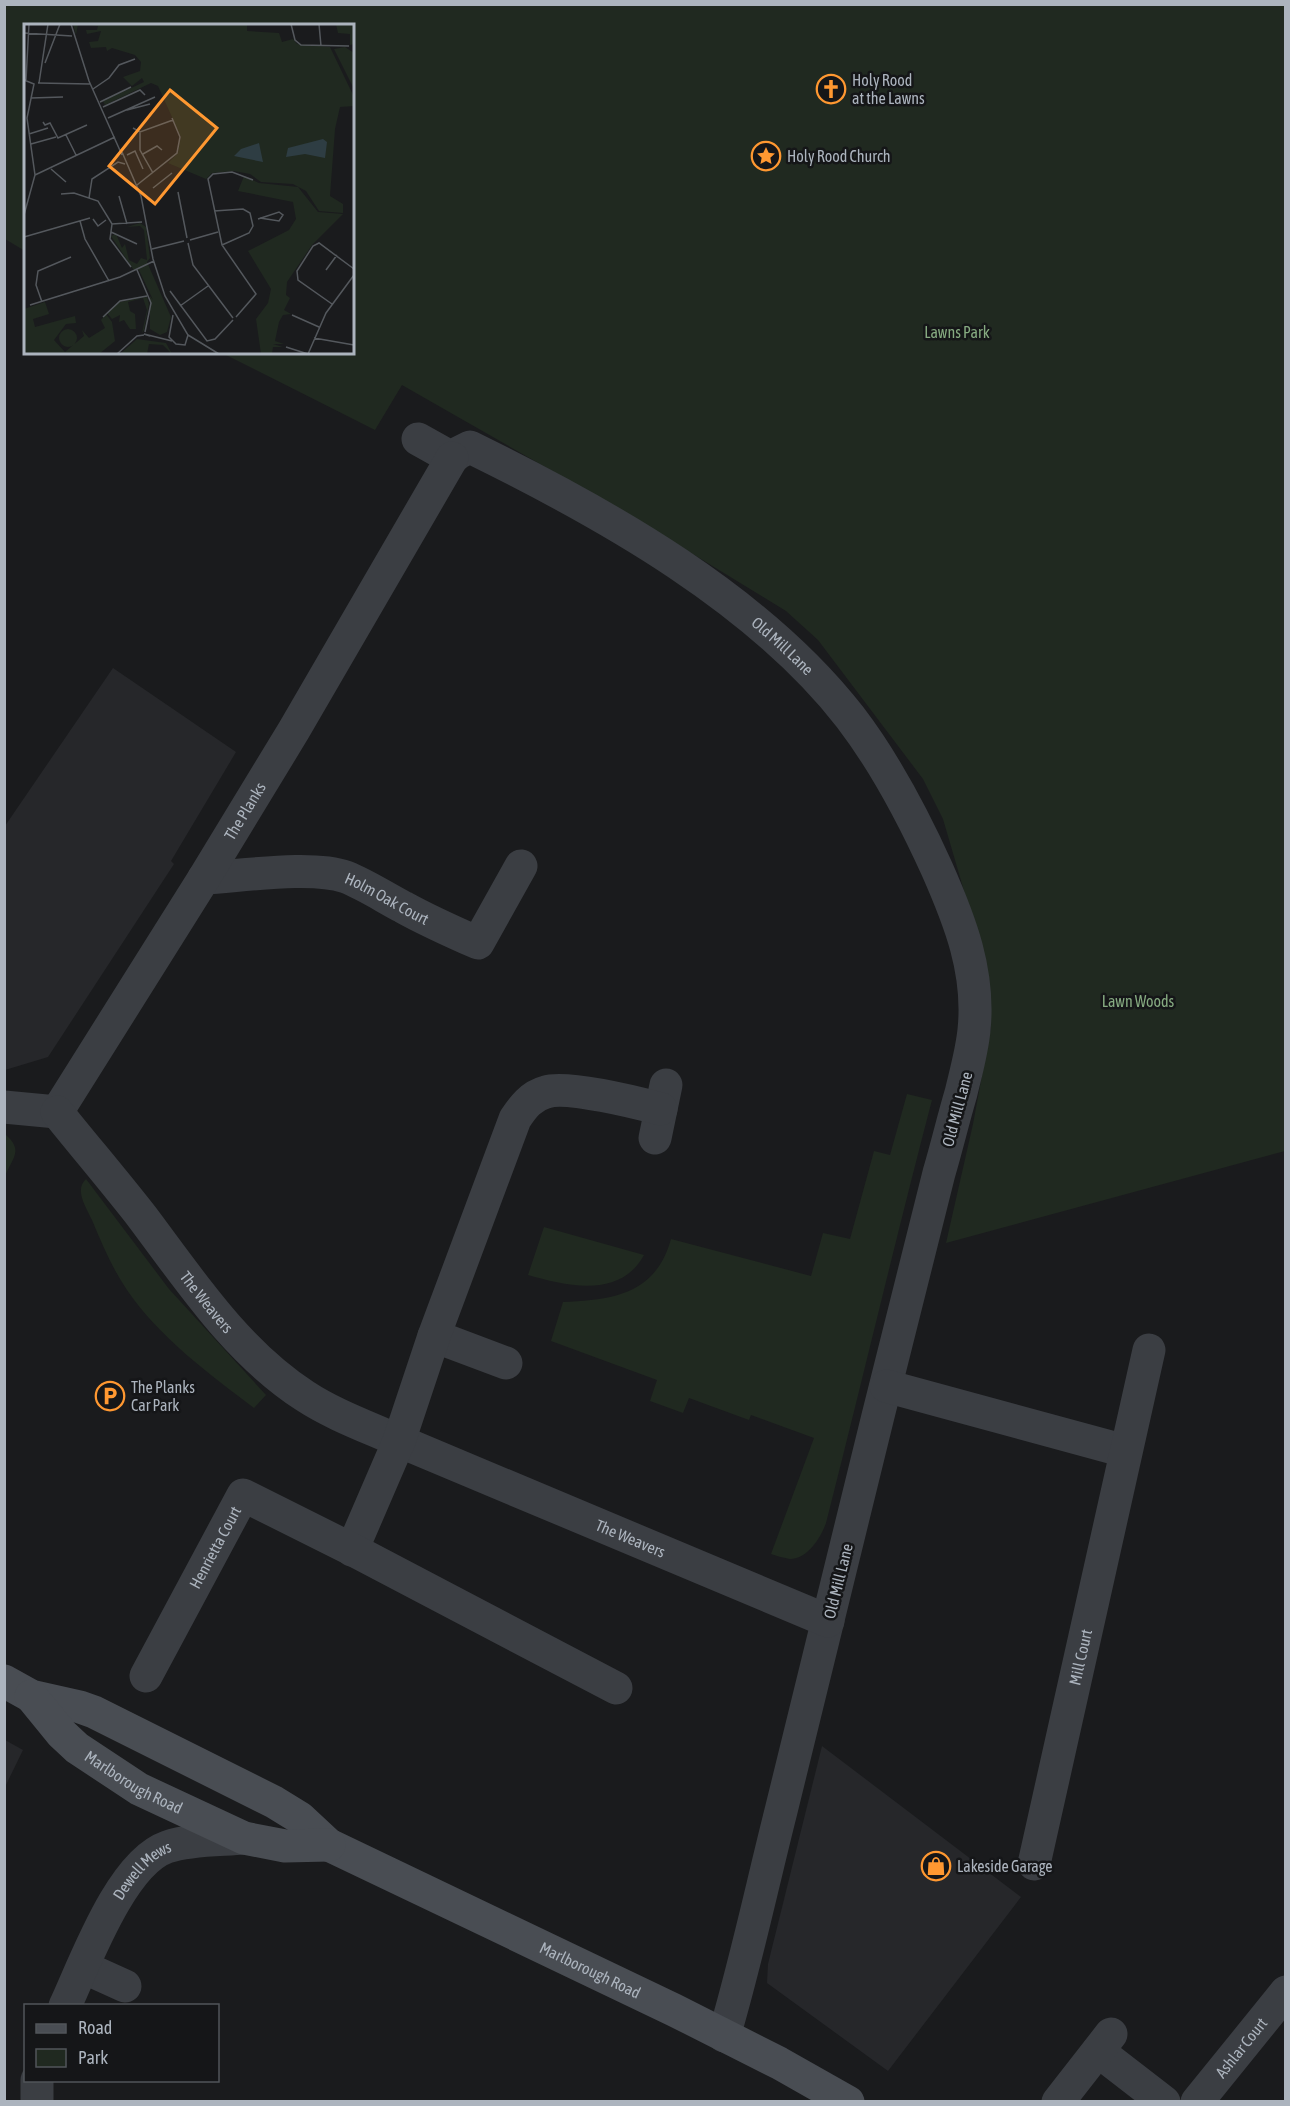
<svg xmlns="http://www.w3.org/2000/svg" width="1290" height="2106" font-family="'Asap Condensed',sans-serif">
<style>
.built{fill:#26272a}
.green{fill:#202920}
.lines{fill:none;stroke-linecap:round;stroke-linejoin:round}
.street{stroke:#3b3e43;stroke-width:33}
.secondary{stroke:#494d53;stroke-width:33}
.labels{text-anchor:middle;stroke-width:5;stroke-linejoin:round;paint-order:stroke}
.poi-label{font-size:16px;fill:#acb4be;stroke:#151618;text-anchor:start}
.park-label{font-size:16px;fill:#86aa81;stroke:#151618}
.street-label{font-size:16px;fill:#acb4be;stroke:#151618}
.inset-road{fill:none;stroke:#54585d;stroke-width:1.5}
.view{fill:#ff9831;fill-opacity:0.15;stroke:#ff9831;stroke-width:3}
.inset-edge{fill:none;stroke:#acb4be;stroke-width:3}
</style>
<rect width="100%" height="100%" fill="#1a1b1d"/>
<g class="built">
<polygon points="113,668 236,752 171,861 174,864 48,1057 5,1070 5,826"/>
<polygon points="5,1740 23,1750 5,1787"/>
<polygon points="822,1746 1021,1897 888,2071 767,1983 768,1964"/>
</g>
<g class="green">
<polygon points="5,5 1285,5 1285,1151 946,1243 973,1124 991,1027 989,989 981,949 943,819 923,779 818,640 786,611 624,512 402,385 375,430 222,353 352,352 352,26 26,26 25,251 5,239"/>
<path d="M907,1094L932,1100C895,1241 862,1382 826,1523C821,1537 808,1559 790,1559C784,1558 777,1556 771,1554L814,1438L751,1415L749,1420L689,1398L683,1413L650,1401L657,1380L551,1341L563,1302C613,1300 656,1294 671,1239L811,1276L823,1233L850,1239L874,1151L890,1155Z"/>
<path d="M5,1134C23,1150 14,1156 5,1176Z"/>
<path d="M86,1179L169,1289L266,1395L254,1408C209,1374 159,1337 127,1290C112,1268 102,1244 92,1220C86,1207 74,1190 86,1179Z"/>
<path d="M544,1227L644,1255C620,1299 567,1286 528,1275Z"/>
</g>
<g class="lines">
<g class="street">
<path id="s1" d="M418,439L452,458L458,453L470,447L476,450C608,515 759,600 850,717C886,764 913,816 937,869C960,921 980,972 974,1030C972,1051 966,1072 961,1093C953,1120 947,1146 939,1173C918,1254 898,1335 878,1416C846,1548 813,1679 781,1811C762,1886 746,1962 724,2036"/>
<path id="s2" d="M204,878C242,876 312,865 346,877C366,885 384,897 403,907C428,921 453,932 478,943L521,866"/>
<path id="s3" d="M4,1107L57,1112L204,878L294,730L452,458"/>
<path id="s4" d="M57,1112C85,1147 115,1182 143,1218C191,1282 237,1352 305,1396C334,1415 368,1427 399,1441L828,1621"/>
<polyline points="655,1138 666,1085"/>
<polyline points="434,1336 506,1363"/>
<polyline points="886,1386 1125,1451"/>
<path d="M352,1550L399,1441L434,1336L515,1119C523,1107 531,1096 546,1092C567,1085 638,1103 661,1109"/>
<path id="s5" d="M146,1676L243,1495L357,1552L616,1688"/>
<path id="s6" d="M1034,1864L1149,1350"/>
<polyline points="83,1967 125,1986"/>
<path id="s7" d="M65,2006C85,1963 121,1863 167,1847C189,1839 221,1840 244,1838"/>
<polyline points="1098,2051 1164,2102"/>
<polyline points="37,2080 37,2102"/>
<polyline points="1058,2102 1111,2034"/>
<path id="s8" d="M1197,2102L1286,1992"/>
</g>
<g class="secondary">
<path id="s9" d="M4,1681L31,1696L80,1707L94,1712L274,1802L300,1818L329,1845L674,2010L779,2063L848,2102"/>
<path id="s10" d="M31,1696L62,1734L77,1748L139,1789L244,1838L285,1846L329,1845"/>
</g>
</g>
<defs>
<g id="church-ring" transform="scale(1.5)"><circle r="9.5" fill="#151618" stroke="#ff9831" stroke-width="1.5"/><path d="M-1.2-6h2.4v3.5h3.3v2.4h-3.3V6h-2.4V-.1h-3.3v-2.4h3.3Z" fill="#ff9831"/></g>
<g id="sight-ring" transform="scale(1.5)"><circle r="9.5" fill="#151618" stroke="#ff9831" stroke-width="1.5"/><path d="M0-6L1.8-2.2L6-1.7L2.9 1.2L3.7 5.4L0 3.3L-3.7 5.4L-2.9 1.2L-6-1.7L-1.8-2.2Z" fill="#ff9831"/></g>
<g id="parking-ring" transform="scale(1.5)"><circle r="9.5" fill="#151618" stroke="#ff9831" stroke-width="1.5"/><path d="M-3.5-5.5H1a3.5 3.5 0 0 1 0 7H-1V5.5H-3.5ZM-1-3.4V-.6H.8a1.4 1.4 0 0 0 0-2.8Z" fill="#ff9831"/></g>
<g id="shop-ring" transform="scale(1.5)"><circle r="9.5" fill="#151618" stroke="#ff9831" stroke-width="1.5"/><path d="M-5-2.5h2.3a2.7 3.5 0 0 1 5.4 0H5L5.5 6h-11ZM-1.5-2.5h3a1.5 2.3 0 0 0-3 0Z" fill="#ff9831"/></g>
</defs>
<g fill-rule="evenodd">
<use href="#church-ring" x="831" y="89"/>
<use href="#sight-ring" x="766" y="156"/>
<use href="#parking-ring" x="110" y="1396"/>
<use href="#shop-ring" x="936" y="1866"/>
</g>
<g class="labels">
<g class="poi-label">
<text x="852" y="86">Holy Rood<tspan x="852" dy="18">at the Lawns</tspan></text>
<text x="787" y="162">Holy Rood Church</text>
<text x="131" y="1393">The Planks<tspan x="131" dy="18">Car Park</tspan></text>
<text x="957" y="1872">Lakeside Garage</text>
</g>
<g class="park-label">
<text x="957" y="338">Lawns Park</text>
<text x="1138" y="1007">Lawn Woods</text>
</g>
<g class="street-label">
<text dy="6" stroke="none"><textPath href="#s1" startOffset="432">Old Mill Lane</textPath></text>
<text dy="6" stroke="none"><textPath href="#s3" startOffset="408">The Planks</textPath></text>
<text dy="6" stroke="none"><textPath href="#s2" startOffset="189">Holm Oak Court</textPath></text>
<text transform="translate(957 1109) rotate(-75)" y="6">Old Mill Lane</text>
<text dy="6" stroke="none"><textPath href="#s4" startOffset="242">The Weavers</textPath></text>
<text dy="6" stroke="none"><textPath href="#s4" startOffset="734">The Weavers</textPath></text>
<text dy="6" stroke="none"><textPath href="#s5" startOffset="146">Henrietta Court</textPath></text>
<text transform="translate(838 1581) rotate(-76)" y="6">Old Mill Lane</text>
<text dy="6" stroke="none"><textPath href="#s6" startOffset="212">Mill Court</textPath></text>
<text dy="6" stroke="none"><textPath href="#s10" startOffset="136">Marlborough Road</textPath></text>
<text dy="6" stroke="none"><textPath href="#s7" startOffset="158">Dewell Mews</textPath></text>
<text dy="6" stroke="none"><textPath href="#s9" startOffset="657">Marlborough Road</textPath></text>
<text dy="6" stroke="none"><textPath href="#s8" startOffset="70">Ashlar Court</textPath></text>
</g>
</g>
<g transform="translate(24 24)">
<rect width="330" height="330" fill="#1a1b1d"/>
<path d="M49,0H223V7L255,9L258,18L269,15L273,20L306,23L330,73V82L316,83L311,105L306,172L319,180V189L295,187L282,167L269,160L237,158L226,150L210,147L188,149L182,155L144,139L154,129L157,113L134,62L127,59L81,81L79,77L120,58L118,54L108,62L99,53L116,47L117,38L111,31L88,24L83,27L82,23L67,24L65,18L74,17L77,7L63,10L62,6H73L74,2L54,0L52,11ZM312,0H330V20L326,21V10L314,9ZM321,23L330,29V65L310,25ZM220,152L235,159L274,163L294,188L319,190L288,221L263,258L262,271L266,274L260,286L267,290L259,291L255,298L251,317L260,320H249L259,323H249L248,330H237L232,295L244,279L247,265L224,227L265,206L272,195L269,178L214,167ZM116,199L122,203L126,234L123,238L147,293L143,308L136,311L126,305V272L129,276L115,246L109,245L87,212L92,210L98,224L101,220L105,236L113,240L117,234L123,236L120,206L116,202L103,203ZM123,273L125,280L120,306L118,309L123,286L119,274L104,278L106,287L111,290L112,305H106L100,296L95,298L96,291L88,295L83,289L95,278ZM21,278L25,290L9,295L11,303L51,292L52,299L42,300L30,316L41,328L60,312L58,306L65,314L81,304L77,296L82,290L88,298L91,317L75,330H0V285ZM35 314a9 9 0 1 1 18 0a9 9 0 1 1-18 0ZM113,315L142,319L148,330L139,321L125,320L123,330H96Z" fill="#202920"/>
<path d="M299,115L303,118L301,134L281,130L262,133L264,124ZM235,119L239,138L210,132L217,125Z" fill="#2e3d43"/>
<path class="inset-road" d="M47,0L65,57L98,131M267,0L271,16L277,21L325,22M295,0L297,22M0,9L48,12M21,39L36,0M0,56L10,60L3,94L11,151L0,191M2,56L5,0M14,59L66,60M15,59L24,0M69,65L85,54L95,41L111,35M7,74L39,73M76,78L107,63M79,83L116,66L121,71M103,86L126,80M84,94L131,73M19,98L21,101L26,99L34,114L63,101M109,104L116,108L149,96M116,108V126L129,149M5,110L24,104M42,111L52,131M7,120L32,113M98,128L117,172L129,235L141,272L164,311L161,321L152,320L145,313L149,291M119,130L133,122L138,126M103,131L111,127L119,145M27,145L42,158M11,151L91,113M113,161L153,129L156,113L148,94M129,164L148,149M154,168L163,214M37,170L50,169L74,177L88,200L118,198M95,172L103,200M65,174L68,155L94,138L101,140M190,187L219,185L226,189L229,202L225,209L198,221M69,195L74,202L82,196M234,195L255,188L259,191L255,197L236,194M56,197L61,215L85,257M88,200L86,215L107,243M87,208L113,220M0,213L66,194M166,216L194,208M164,219L169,241L209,294M128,225L160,217M113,246L127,279L121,308M302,246L313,231M146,267L183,317L191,315L209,296M18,278L12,261L14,247L47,233M308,280L274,256L273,247L289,222L295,219L330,245M6,281L96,253L130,237M156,282L184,262M268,291L295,303M79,293L96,277L123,272M212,293L232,270L198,221L184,155L189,150L208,148L229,156M164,311L195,330M126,312L120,310L148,317M290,314L330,321M262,323L284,330M93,330L113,312L120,311M284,330L302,289L330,251"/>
<path class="view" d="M146,66L193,104L131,180L85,142Z"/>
<rect width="330" height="330" class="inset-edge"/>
</g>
<rect width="1290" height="2106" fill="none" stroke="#acb4be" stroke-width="12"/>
<rect x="24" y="2004" width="195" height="78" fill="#151618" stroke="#51555a" stroke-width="1.5"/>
<rect x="36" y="2024" width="30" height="9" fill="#494d53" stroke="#51555a" stroke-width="1.5"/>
<text x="78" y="2034" font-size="18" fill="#acb4be">Road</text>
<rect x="36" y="2049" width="30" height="18" fill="#202920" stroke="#51555a" stroke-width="1.5"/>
<text x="78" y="2064" font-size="18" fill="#acb4be">Park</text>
</svg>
